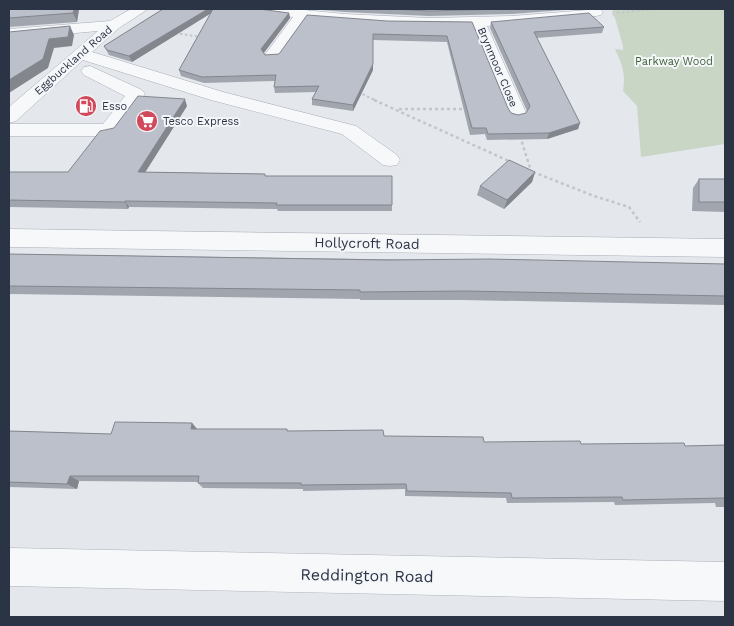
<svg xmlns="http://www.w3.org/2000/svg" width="734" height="626" font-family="'Work Sans',sans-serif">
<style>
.green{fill:#c9d6c5}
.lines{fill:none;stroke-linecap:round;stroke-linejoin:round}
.minor-casing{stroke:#a9aeb7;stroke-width:1}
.path-far1{stroke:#c2c5cb;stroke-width:2;stroke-dasharray:2.5 2.5;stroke-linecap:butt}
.path{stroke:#c2c5cb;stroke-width:2.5;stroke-dasharray:3 3;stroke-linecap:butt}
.minor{fill:#f7f8fa;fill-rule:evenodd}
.wall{fill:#a1a5ae}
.shaded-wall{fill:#83868d}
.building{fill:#bbc0ca;stroke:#83868d}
.labels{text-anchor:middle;stroke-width:4;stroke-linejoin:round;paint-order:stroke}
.far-street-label{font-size:11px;fill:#2b3445;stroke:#f4f6f9}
.far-park-label{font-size:11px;fill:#3f6138;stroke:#f4f6f9}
.far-poi-label{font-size:11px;fill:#2b3445;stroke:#f4f6f9;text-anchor:start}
.street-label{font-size:14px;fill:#2b3445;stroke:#f4f6f9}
.near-street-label{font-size:16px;fill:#2b3445;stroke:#f4f6f9}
</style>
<rect width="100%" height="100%" fill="#e4e7ec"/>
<path class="green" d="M613,9H725V144L641,157L637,106L623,91C626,74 622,64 615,49L623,50V46L615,18L612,14Z"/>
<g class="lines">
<g class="minor-casing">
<g id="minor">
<polygon points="131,9 148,9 119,28 92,52 223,92 356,126 397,155 400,160 397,165 390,166 383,165 342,134 211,100 83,60 16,121 9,123 9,107 98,31 9,39 9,29 110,21"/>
<polygon points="255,9 294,9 345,14 429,18 512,16 600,9 603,12 601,15 596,16 487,26 526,113 524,117 517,119 510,117 508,113 472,26 387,25 307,19 278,59 266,59 264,56 293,17 262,13 257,12"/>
<polygon points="90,66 142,90 145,94 116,134 109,136 9,136 9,124 103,124 125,96 84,75 81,71 84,67"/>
<polygon points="9,229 725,239 725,257 9,247"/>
<polygon points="9,548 725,562 725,601 9,586"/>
</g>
</g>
<g class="path-far1">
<polyline points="617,13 653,9"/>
<polyline points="175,33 201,37"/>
<polyline points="358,92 377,101"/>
</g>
<g class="path">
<polyline points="374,100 511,162"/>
<polyline points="399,109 467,109"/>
<polyline points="520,136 531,171"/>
<polyline points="533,172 594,196 629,207 640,222"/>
</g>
<use href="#minor" class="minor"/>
</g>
<g class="wall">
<polygon points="9,9 79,9 77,22 9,27"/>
<polygon points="163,9 289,13 290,18 264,53 265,55 279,54 387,21 472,22 508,108 511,113 518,115 526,113 527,111 490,28 491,22 604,27 602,33 536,38 580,123 578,129 547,139 487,140 485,134 470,135 447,42 373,40 373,70 353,111 312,105 312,99 316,92 275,93 274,87 275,81 204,83 181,76 179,70 211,13 132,62 109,55 104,46"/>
<polygon points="311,9 577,9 512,14 429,16 345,12"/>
<polygon points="187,106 145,172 265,174 265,176 392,205 392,211 278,211 277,209 129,207 128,209 9,207 9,172 68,172 114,128"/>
<polygon points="535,172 532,182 504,209 477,195 480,186"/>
<polygon points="699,179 725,179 725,212 692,211 693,188"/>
<polygon points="9,254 725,264 725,305 463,300 360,300 360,299 9,294"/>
<polygon points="192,423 197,429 288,431 484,442 685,446 725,445 725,507 716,507 715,503 615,505 614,502 507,503 506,498 405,496 405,489 303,491 303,489 203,488 198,483 198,482 79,481 77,489 9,487 9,431 111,434"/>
</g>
<g class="shaded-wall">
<polygon points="74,9 79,9 77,22 73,13"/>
<polygon points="208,9 218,9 132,62 129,56"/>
<polygon points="289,13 290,18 262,55 261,49"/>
<polygon points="70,26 74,35 72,46 54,48 48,68 9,93 9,80 49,39"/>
<polygon points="373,64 373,70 353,111 353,105"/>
<polygon points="185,99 187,106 141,179 138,172"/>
<polygon points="580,123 578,129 547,139 549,133"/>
<polygon points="535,172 532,182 504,209 507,200"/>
<polygon points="125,201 129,207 128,209 125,202"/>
<polygon points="192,423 197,429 191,429"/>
<polygon points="70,476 79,481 77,489 67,484"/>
</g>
<g class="building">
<polygon points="9,9 74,9 73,13 9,18"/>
<polygon points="163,9 208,9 129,56 107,50 104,46"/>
<polygon points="213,9 259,9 289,13 261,49 265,55 279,54 307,15 387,21 472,22 508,108 511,113 518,115 526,113 530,106 491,22 589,13 604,27 534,32 580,123 549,133 488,134 486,128 472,128 447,36 373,34 373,64 353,105 312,99 319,86 274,87 276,75 202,77 179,70"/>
<polygon points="391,9 506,9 430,11"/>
<polygon points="70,26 68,37 49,39 43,59 9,80 9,32"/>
<polygon points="138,96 185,99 138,172 265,174 265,176 392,176 392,205 276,205 277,203 125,201 125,202 9,200 9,172 68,172 100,131 114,128"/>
<polygon points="509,160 535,172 507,200 480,186"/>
<rect x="699" y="179" width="26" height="23"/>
<polygon points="9,254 387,260 489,259 725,264 725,296 465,291 360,292 360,290 9,286"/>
<polygon points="115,422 192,423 191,429 287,429 287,431 383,430 384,436 483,437 484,442 580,441 581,444 684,443 685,446 725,445 725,498 623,500 622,497 512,498 511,493 407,491 406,484 301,485 301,483 198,483 199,476 70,476 67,484 9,482 9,431 111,434"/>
</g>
<defs>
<g id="fuel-disc" transform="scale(1.125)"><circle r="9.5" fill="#d1495b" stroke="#f4f6f9"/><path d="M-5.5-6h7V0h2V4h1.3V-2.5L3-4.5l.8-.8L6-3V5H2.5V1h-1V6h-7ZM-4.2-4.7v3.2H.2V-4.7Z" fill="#fff"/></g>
<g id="supermarket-disc" transform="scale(1.125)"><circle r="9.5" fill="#d1495b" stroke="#f4f6f9"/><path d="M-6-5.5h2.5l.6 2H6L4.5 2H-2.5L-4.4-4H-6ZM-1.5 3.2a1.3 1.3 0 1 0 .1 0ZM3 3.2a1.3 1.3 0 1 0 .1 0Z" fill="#fff"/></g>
</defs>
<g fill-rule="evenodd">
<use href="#fuel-disc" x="86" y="106"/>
<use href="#supermarket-disc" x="147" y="121"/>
</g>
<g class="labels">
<g class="far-street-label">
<text transform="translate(73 60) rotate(-41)" y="4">Eggbuckland Road</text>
<text transform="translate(498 67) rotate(67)" y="4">Brynmoor Close</text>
</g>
<g class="far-park-label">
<text x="674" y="65">Parkway Wood</text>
</g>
<g class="far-poi-label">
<text x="102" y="110">Esso</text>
<text x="163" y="125">Tesco Express</text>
</g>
<g class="street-label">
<text transform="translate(367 243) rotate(1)" y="5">Hollycroft Road</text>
</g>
<g class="near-street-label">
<text transform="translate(367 575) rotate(1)" y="6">Reddington Road</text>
</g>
</g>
<rect width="734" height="626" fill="none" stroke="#2b3445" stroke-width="20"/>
</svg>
